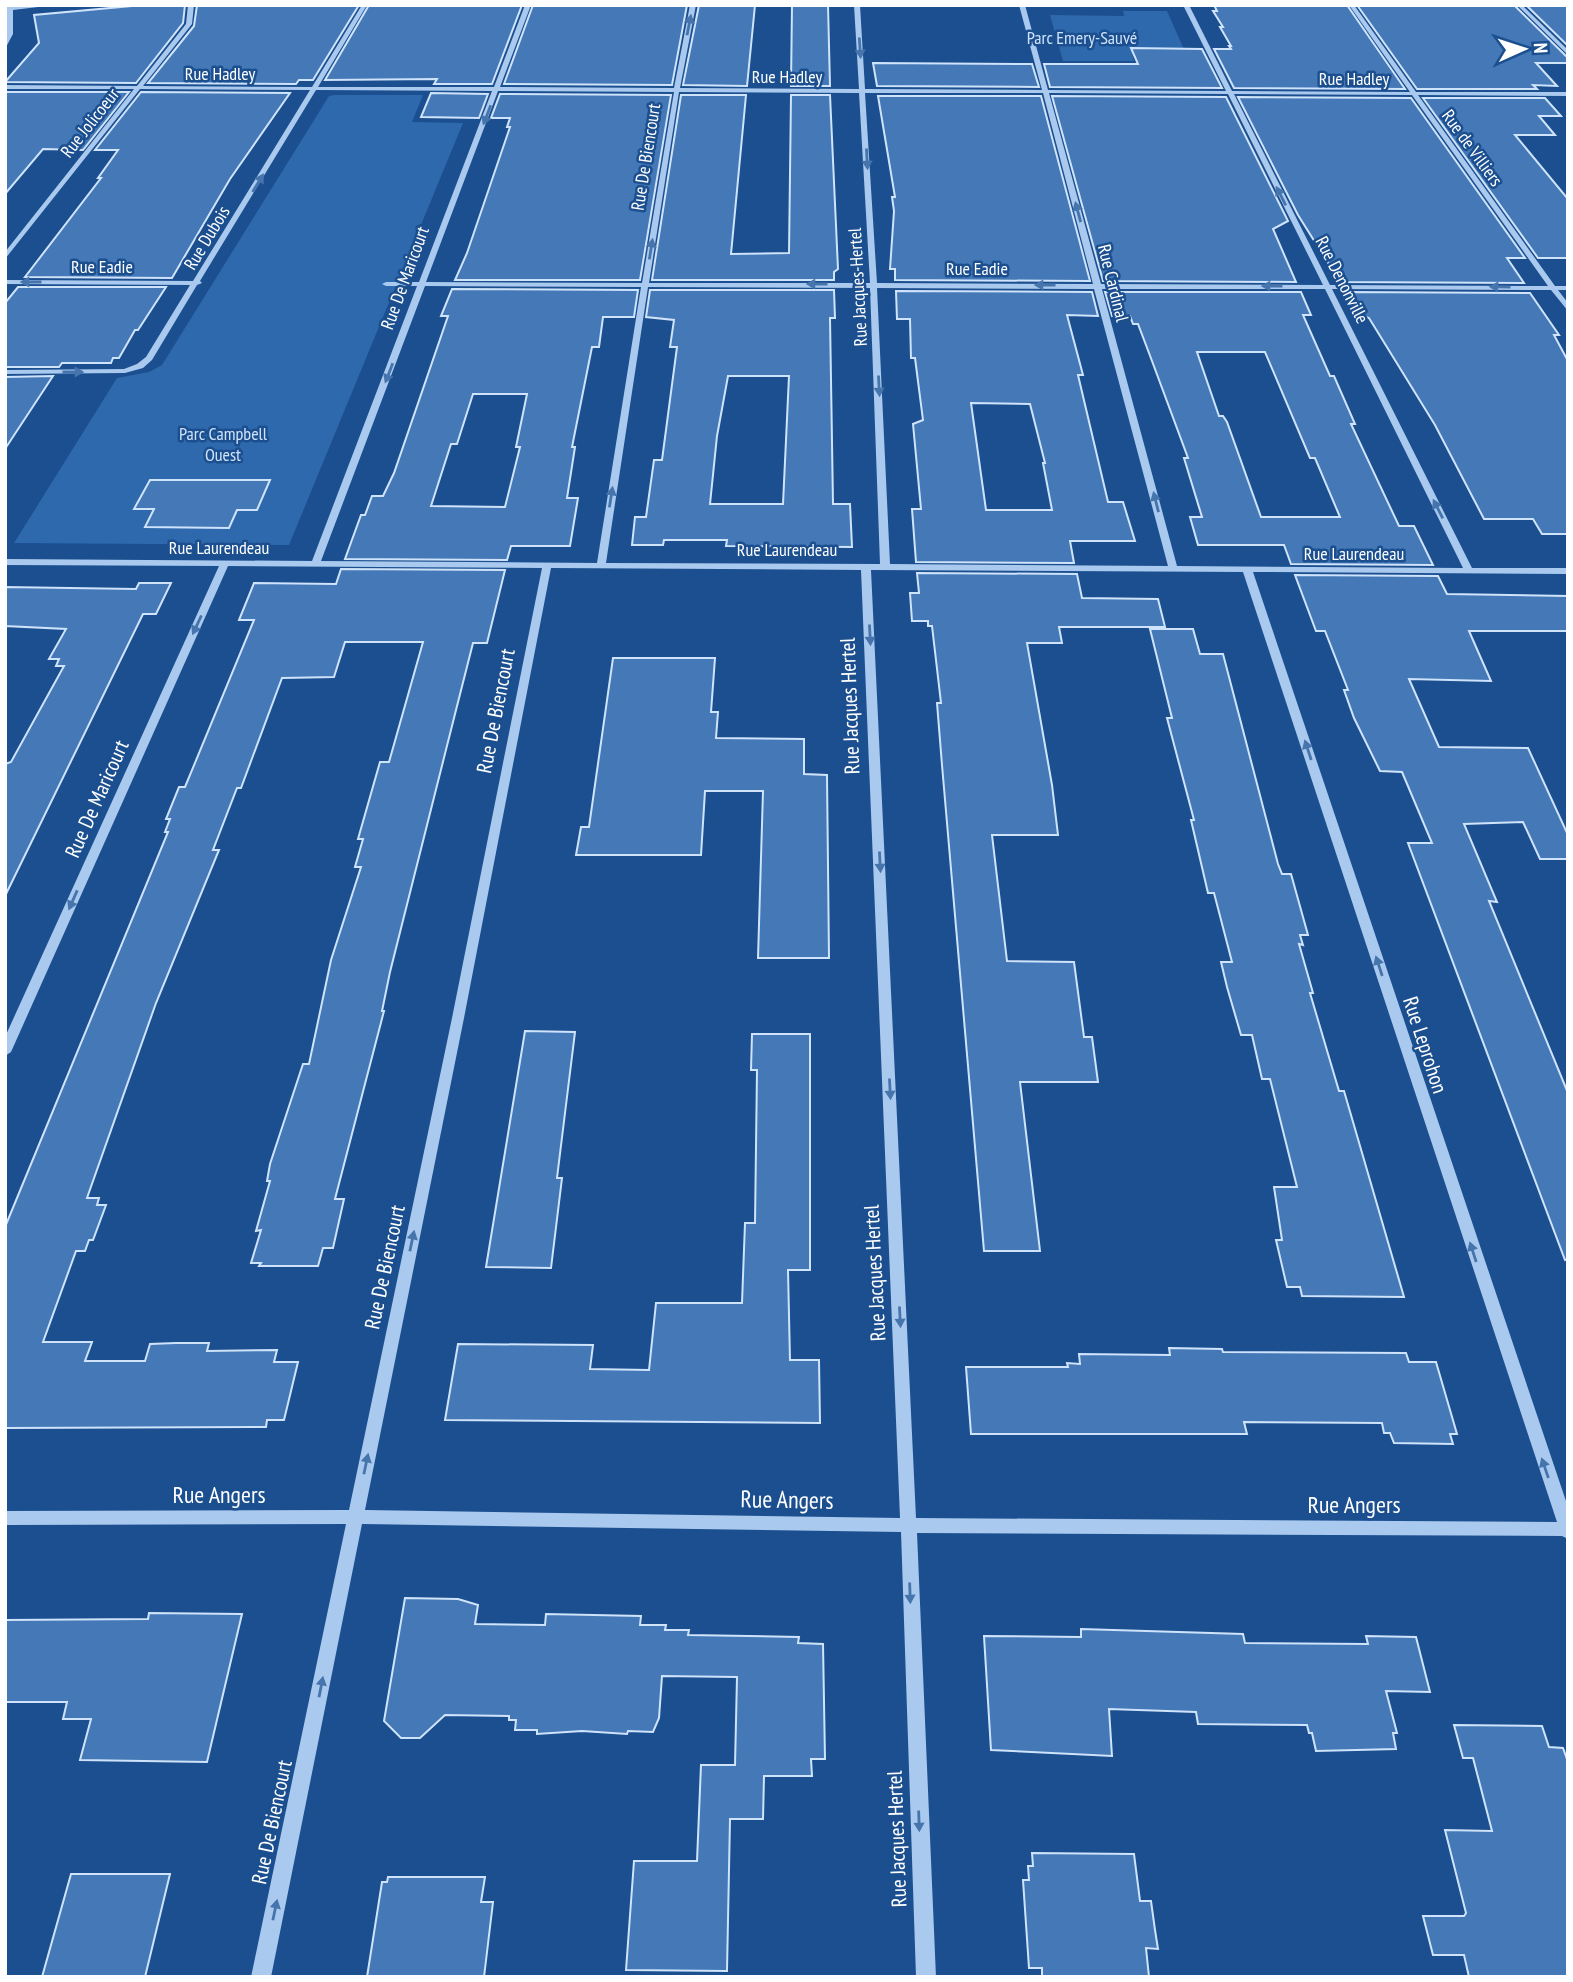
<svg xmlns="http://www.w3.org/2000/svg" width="1573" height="1982" font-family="'PT Sans Narrow',sans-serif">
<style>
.green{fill:#2e69ad}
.building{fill:#4478b7;stroke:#cfe3fa;stroke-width:2;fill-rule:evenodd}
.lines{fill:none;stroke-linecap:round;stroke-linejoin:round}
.minor{fill:#a9c9ee;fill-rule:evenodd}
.oneway{fill:#4674ac}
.labels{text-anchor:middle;stroke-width:5;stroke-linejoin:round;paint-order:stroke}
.far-park-label{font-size:18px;fill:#cfe3fa;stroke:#1b4f8f}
.far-street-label{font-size:18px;fill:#fff;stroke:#1b4f8f}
.street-label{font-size:21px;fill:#fff;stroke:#1b4f8f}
.near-street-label{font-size:24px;fill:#fff;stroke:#1b4f8f}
</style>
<rect width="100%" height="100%" fill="#1b4f8f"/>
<g class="green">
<polygon points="1123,11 1167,11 1186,54 1132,54 1134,61 1063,61 1050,15 1124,16"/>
<polygon points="334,95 423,95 412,122 463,123 289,545 14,543 117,378 149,372 162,365 329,96"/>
</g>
<g class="building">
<polygon points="143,5 185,5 183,23 136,83 5,82 39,43 34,15"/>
<polygon points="197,5 359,5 313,80 299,80 296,84 148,83 194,26"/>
<polygon points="369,5 522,5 492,84 434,84 437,79 325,80"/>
<polygon points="533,5 687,5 672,85 504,84"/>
<polygon points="699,5 755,5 747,86 683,85"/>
<polygon points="792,5 828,5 830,86 791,86"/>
<polygon points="1214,5 1347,5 1405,89 1234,88 1214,49 1231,49 1229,46 1231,46 1220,27 1223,27 1213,11 1217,11"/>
<polygon points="1357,5 1514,5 1568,58 1568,63 1536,63 1557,86 1533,85 1537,89 1417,89"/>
<polygon points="1526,5 1568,5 1568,46"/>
<polygon points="1131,48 1202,49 1222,88 1050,87 1044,64 1138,64"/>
<polygon points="873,63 1032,64 1039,87 877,86"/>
<polygon points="5,92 129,92 83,150 43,149 5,194"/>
<polygon points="141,92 290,93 230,179 172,278 25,277 101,178 98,178 118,150 95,150"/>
<polygon points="431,93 488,94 479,118 421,117"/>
<polygon points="500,94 671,95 640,280 455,280 467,253 510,127 507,127 510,118 491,118"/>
<polygon points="681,95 746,95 731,254 789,253 791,95 830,95 838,269 834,272 834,280 652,280"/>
<polygon points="878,96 1041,96 1090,281 895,280 895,269 890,269 894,211 892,197 895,197"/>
<polygon points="1052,96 1226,97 1288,221 1273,229 1296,282 1103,281"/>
<polygon points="1238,97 1411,98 1525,258 1507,258 1524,283 1340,282 1298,215"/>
<polygon points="1423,98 1545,98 1561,116 1539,116 1555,135 1515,135 1568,199 1568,258 1538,258"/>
<polygon points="18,287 166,287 138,330 135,330 119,358 113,358 111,363 62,363 59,367 5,367 5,303"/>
<path d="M452,289L638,290L634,317H603L599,347H592L572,447H575L567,498H578L570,546H511L507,560L345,559L361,515H365L372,496H383L394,473L448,316H441ZM473,394H527L516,447H520L505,507L431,506L451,444H457Z"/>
<path d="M650,290H834L835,318H830L833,504H850L852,547L726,546L727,540H664L663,545H632L635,517H646L654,460H662L677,347H670L674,320L646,317ZM728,376H789L783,504H710L717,436Z"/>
<path d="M896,291L1092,292L1098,316L1067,315L1083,375H1078L1108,502H1123L1135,541H1070L1074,563L916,562L912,509H921L913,424L923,420L915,358H911L910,319H897ZM971,403L1030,404L1045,463H1043L1052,510H986Z"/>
<path d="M1105,292H1301L1311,315H1303L1330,376H1334L1355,424H1351L1399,526H1414L1433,565L1291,564L1284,545H1198L1190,517H1202L1184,458H1188L1152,361L1138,324H1133L1130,316H1112ZM1197,352H1265L1310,458H1315L1340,517H1261L1227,422L1223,416H1219Z"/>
<polygon points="1346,292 1530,293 1559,335 1554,335 1568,361 1568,534 1542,534 1533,519 1484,519 1435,425 1369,318 1361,315"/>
<polygon points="53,376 5,449 5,377"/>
<polygon points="150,480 270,480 257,510 237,510 229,528 145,527 154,509 134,509"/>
<polygon points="341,569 505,570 487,643 473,643 455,714 390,972 382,1011 384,1011 335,1199 344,1199 333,1248 323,1248 318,1266 259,1266 261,1263 251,1263 261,1230 256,1231 270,1181 267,1181 270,1164 303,1064 309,1064 331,960 361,867 355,867 363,839 358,839 380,762 389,762 423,642 345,642 334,677 282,678 241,788 237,788 213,850 219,850 156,1003 87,1198 99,1198 97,1205 106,1205 93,1240 89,1240 85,1251 76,1251 43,1342 92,1342 85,1361 145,1361 150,1344 176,1343 209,1343 207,1351 277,1350 274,1362 298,1362 284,1420 267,1420 266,1427 5,1428 5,1227 168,832 165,832 170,819 166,819 179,787 185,787 254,620 239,620 254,583 336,584"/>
<polygon points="917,573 1077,574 1082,598 1158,599 1165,627 1059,627 1062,643 1027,643 1052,785 1058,835 992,835 1007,961 1074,962 1084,1037 1092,1037 1098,1082 1020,1082 1040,1251 984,1251 942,765 937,703 941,703 932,626 928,626 928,621 912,621 910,593 919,593"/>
<polygon points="1295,575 1438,576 1447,594 1568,596 1568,631 1469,631 1491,681 1409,679 1439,747 1528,748 1568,835 1568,859 1540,859 1523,822 1464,824 1497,902 1489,901 1568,1093 1568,1259 1565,1260 1408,843 1432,843 1402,772 1380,771 1354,718 1344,690 1348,690 1325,631 1316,631"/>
<polygon points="139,583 171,583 156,614 143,614 5,896 5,764 11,762 64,666 56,666 59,659 49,659 66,629 5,626 5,587 136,589"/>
<polygon points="1150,629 1193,629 1200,654 1223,654 1278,864 1282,874 1291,874 1308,935 1300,935 1303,945 1299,944 1313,993 1310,993 1339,1091 1344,1091 1404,1297 1302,1296 1300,1287 1287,1287 1276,1240 1282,1240 1274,1187 1297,1187 1270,1079 1262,1079 1252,1035 1241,1035 1227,987 1221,962 1232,962 1214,893 1208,893 1191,820 1194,820 1167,718 1172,718"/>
<polygon points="613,658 715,658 711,712 718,712 716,738 804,739 804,774 827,775 829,958 758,958 763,791 705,791 701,855 576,855 581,827 589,827"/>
<polygon points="525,1031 575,1032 557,1178 562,1178 551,1268 486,1267"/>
<polygon points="752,1034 810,1034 810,1270 788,1270 790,1360 819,1360 820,1423 445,1420 458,1344 593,1345 590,1369 649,1370 656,1303 742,1303 745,1223 755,1223 757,1070 751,1070"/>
<polygon points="1169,1348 1222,1349 1223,1352 1406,1353 1409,1362 1436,1362 1457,1434 1450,1434 1453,1444 1394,1443 1390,1433 1384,1433 1382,1423 1244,1422 1247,1434 971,1434 966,1367 1068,1367 1067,1363 1080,1364 1079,1354 1170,1355"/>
<polygon points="405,1598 458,1599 478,1605 475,1624 545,1625 546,1614 641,1616 640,1625 666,1625 665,1630 689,1630 688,1635 799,1637 798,1643 823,1644 825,1759 811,1759 812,1776 764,1776 763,1819 730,1819 727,1971 626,1970 634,1861 697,1861 701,1765 735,1765 737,1677 662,1676 659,1718 653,1732 628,1731 627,1734 582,1731 537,1734 537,1730 515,1730 516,1720 509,1720 509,1716 445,1715 420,1738 401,1738 384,1721"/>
<polygon points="149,1613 242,1614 207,1762 80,1760 91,1719 63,1719 67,1702 5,1702 5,1620 148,1619"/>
<polygon points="1081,1629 1243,1634 1245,1643 1368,1644 1366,1636 1416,1637 1430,1692 1386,1691 1397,1733 1393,1733 1396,1749 1316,1751 1312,1733 1309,1733 1307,1725 1198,1724 1196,1712 1109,1709 1112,1756 991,1750 984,1636 1081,1637"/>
<polygon points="1454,1725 1542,1726 1549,1747 1563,1748 1568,1762 1568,1977 1469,1977 1464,1955 1433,1955 1423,1916 1464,1916 1466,1913 1445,1830 1492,1831 1473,1758 1463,1758"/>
<polygon points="1032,1853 1134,1854 1140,1901 1151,1901 1155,1930 1158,1949 1146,1948 1149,1977 1042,1977 1042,1968 1029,1968 1023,1880 1029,1880 1028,1866 1033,1866"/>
<polygon points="71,1874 170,1874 145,1977 42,1977"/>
<polygon points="388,1877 485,1877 481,1902 493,1902 484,1977 367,1977 382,1882 387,1882"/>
</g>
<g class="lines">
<g class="minor">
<polygon points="31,5 55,5 13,10 13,34 5,49 7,10 5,11 5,7"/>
<path d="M188,5H194L192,24L143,86L312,87L362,5H367L318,87H494L525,5H531L500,87L674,88L690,5H696L680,88L859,89L854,5H860L865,89L1042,90L1019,5H1025L1048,90L1226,91L1183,5H1189L1232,91L1410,92L1349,5H1354L1416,92H1568V96L1418,95L1555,286H1568V290H1558L1568,303V311L1551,290L1332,289L1472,568H1568V574L1253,572L1568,1507V1539L1562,1536L917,1533L936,1977H916L901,1532L362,1524L271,1977H251L346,1524L5,1525V1511L349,1510L452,1018L542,568L228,566L11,1052L5,1056V1037L219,566L5,565V559L312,561L417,286H386L382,284L386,282H419L492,91L316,90L200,281L202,283L197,285L152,360L143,368L125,373L5,374V370L124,369L137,364L146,357L190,285L5,284V280L193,281L310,90L140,89L5,259V252L134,89H5V85L137,86L186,24ZM498,91L674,92L642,283L426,282ZM679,92L859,93L870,283H649ZM865,93H1043L1093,284L877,283ZM1049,93L1228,94L1323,285L1101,284ZM1234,94L1412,95L1548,286L1330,285ZM425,286L641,287L597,563L321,561ZM648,287L870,288L880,564L606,563ZM877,288L1094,289L1168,566L890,564ZM1102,289H1325L1463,568L1177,566ZM551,568L861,570L900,1518L365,1510L464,1018ZM871,570L1243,572L1557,1522L916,1518Z"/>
<polygon points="1517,5 1522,5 1568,50 1568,55"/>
</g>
</g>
<defs><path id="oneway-solid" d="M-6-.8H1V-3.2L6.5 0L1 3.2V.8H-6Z" transform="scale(1.75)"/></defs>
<g class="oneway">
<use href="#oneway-solid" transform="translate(689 25) rotate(-79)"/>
<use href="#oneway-solid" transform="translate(860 48) rotate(86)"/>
<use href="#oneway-solid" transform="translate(487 115) rotate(111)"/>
<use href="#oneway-solid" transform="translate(867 159) rotate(87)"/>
<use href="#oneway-solid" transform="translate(258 183) rotate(-59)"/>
<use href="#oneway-solid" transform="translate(1281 196) rotate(-117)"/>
<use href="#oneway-solid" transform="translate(1078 212) rotate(-105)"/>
<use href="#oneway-solid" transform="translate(651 249) rotate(-81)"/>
<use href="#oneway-solid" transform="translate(31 282) rotate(-180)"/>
<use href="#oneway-solid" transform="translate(817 284) rotate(-180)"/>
<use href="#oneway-solid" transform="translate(1045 285) rotate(-180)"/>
<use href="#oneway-solid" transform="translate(1272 286) rotate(-180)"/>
<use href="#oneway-solid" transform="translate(1500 287) rotate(-179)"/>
<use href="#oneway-solid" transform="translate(73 372)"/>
<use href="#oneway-solid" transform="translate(389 373) rotate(111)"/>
<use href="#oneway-solid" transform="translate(879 386) rotate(87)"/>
<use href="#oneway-solid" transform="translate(611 497) rotate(-81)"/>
<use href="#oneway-solid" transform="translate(1156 502) rotate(-104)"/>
<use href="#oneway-solid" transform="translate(1438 509) rotate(-117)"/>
<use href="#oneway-solid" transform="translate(197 625) rotate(115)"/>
<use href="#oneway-solid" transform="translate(870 635) rotate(87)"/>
<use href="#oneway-solid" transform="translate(1308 750) rotate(-108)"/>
<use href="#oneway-solid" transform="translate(880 862) rotate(87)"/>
<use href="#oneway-solid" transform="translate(73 900) rotate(114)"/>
<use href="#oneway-solid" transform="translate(1379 966) rotate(-108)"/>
<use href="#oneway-solid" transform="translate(890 1089) rotate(87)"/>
<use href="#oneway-solid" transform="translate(412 1241) rotate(-78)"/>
<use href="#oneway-solid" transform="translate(1473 1252) rotate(-108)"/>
<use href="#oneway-solid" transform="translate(900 1317) rotate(87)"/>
<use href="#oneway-solid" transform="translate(366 1464) rotate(-78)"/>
<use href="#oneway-solid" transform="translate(1545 1468) rotate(-109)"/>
<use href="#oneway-solid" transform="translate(910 1593) rotate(88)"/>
<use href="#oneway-solid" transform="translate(321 1687) rotate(-79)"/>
<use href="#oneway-solid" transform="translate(919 1821) rotate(88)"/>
<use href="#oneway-solid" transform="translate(275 1910) rotate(-78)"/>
</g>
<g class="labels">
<g class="far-park-label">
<text x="1082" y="44">Parc Emery-Sauvé</text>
<text x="223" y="440">Parc Campbell<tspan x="223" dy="21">Ouest</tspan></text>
</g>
<g class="far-street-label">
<text x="220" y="80">Rue Hadley</text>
<text x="787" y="83">Rue Hadley</text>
<text x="1354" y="85">Rue Hadley</text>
<text transform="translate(90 123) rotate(-52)" y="6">Rue Jolicoeur</text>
<text transform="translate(1472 148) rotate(54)" y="6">Rue de Villiers</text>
<text transform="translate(646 157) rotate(-81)" y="6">Rue De Biencourt</text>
<text transform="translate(207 238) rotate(-59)" y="6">Rue Dubois</text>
<text x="102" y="273">Rue Eadie</text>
<text x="977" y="275">Rue Eadie</text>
<text transform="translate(405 278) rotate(-70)" y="6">Rue De Maricourt</text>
<text transform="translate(1342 280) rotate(63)" y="6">Rue Denonville</text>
<text transform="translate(1113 283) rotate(76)" y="6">Rue Cardinal</text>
<text transform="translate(858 287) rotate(-93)" y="6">Rue Jacques-Hertel</text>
<text x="219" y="554">Rue Laurendeau</text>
<text x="787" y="556">Rue Laurendeau</text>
<text x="1354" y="560">Rue Laurendeau</text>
</g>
<g class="street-label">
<text transform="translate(850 706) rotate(-92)" y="7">Rue Jacques Hertel</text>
<text transform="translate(496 711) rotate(-79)" y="7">Rue De Biencourt</text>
<text transform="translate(97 799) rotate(-66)" y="7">Rue De Maricourt</text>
<text transform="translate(1425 1045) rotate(72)" y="7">Rue Leprohon</text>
<text transform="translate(385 1267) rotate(-78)" y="7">Rue De Biencourt</text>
<text transform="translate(875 1273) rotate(-93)" y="7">Rue Jacques Hertel</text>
<text transform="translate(272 1822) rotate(-78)" y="7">Rue De Biencourt</text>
<text transform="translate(897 1839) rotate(-92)" y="7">Rue Jacques Hertel</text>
</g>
<g class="near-street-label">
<text x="219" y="1503">Rue Angers</text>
<text transform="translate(787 1500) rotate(1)" y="8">Rue Angers</text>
<text x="1354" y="1513">Rue Angers</text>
</g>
</g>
<rect width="1573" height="1982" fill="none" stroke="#ffffff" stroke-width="14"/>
<g transform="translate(1524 49) rotate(87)" stroke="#1b4f8f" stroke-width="5" paint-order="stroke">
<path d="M0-5L12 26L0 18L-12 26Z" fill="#ffffff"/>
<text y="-10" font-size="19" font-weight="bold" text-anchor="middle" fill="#ffffff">N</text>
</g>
</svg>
